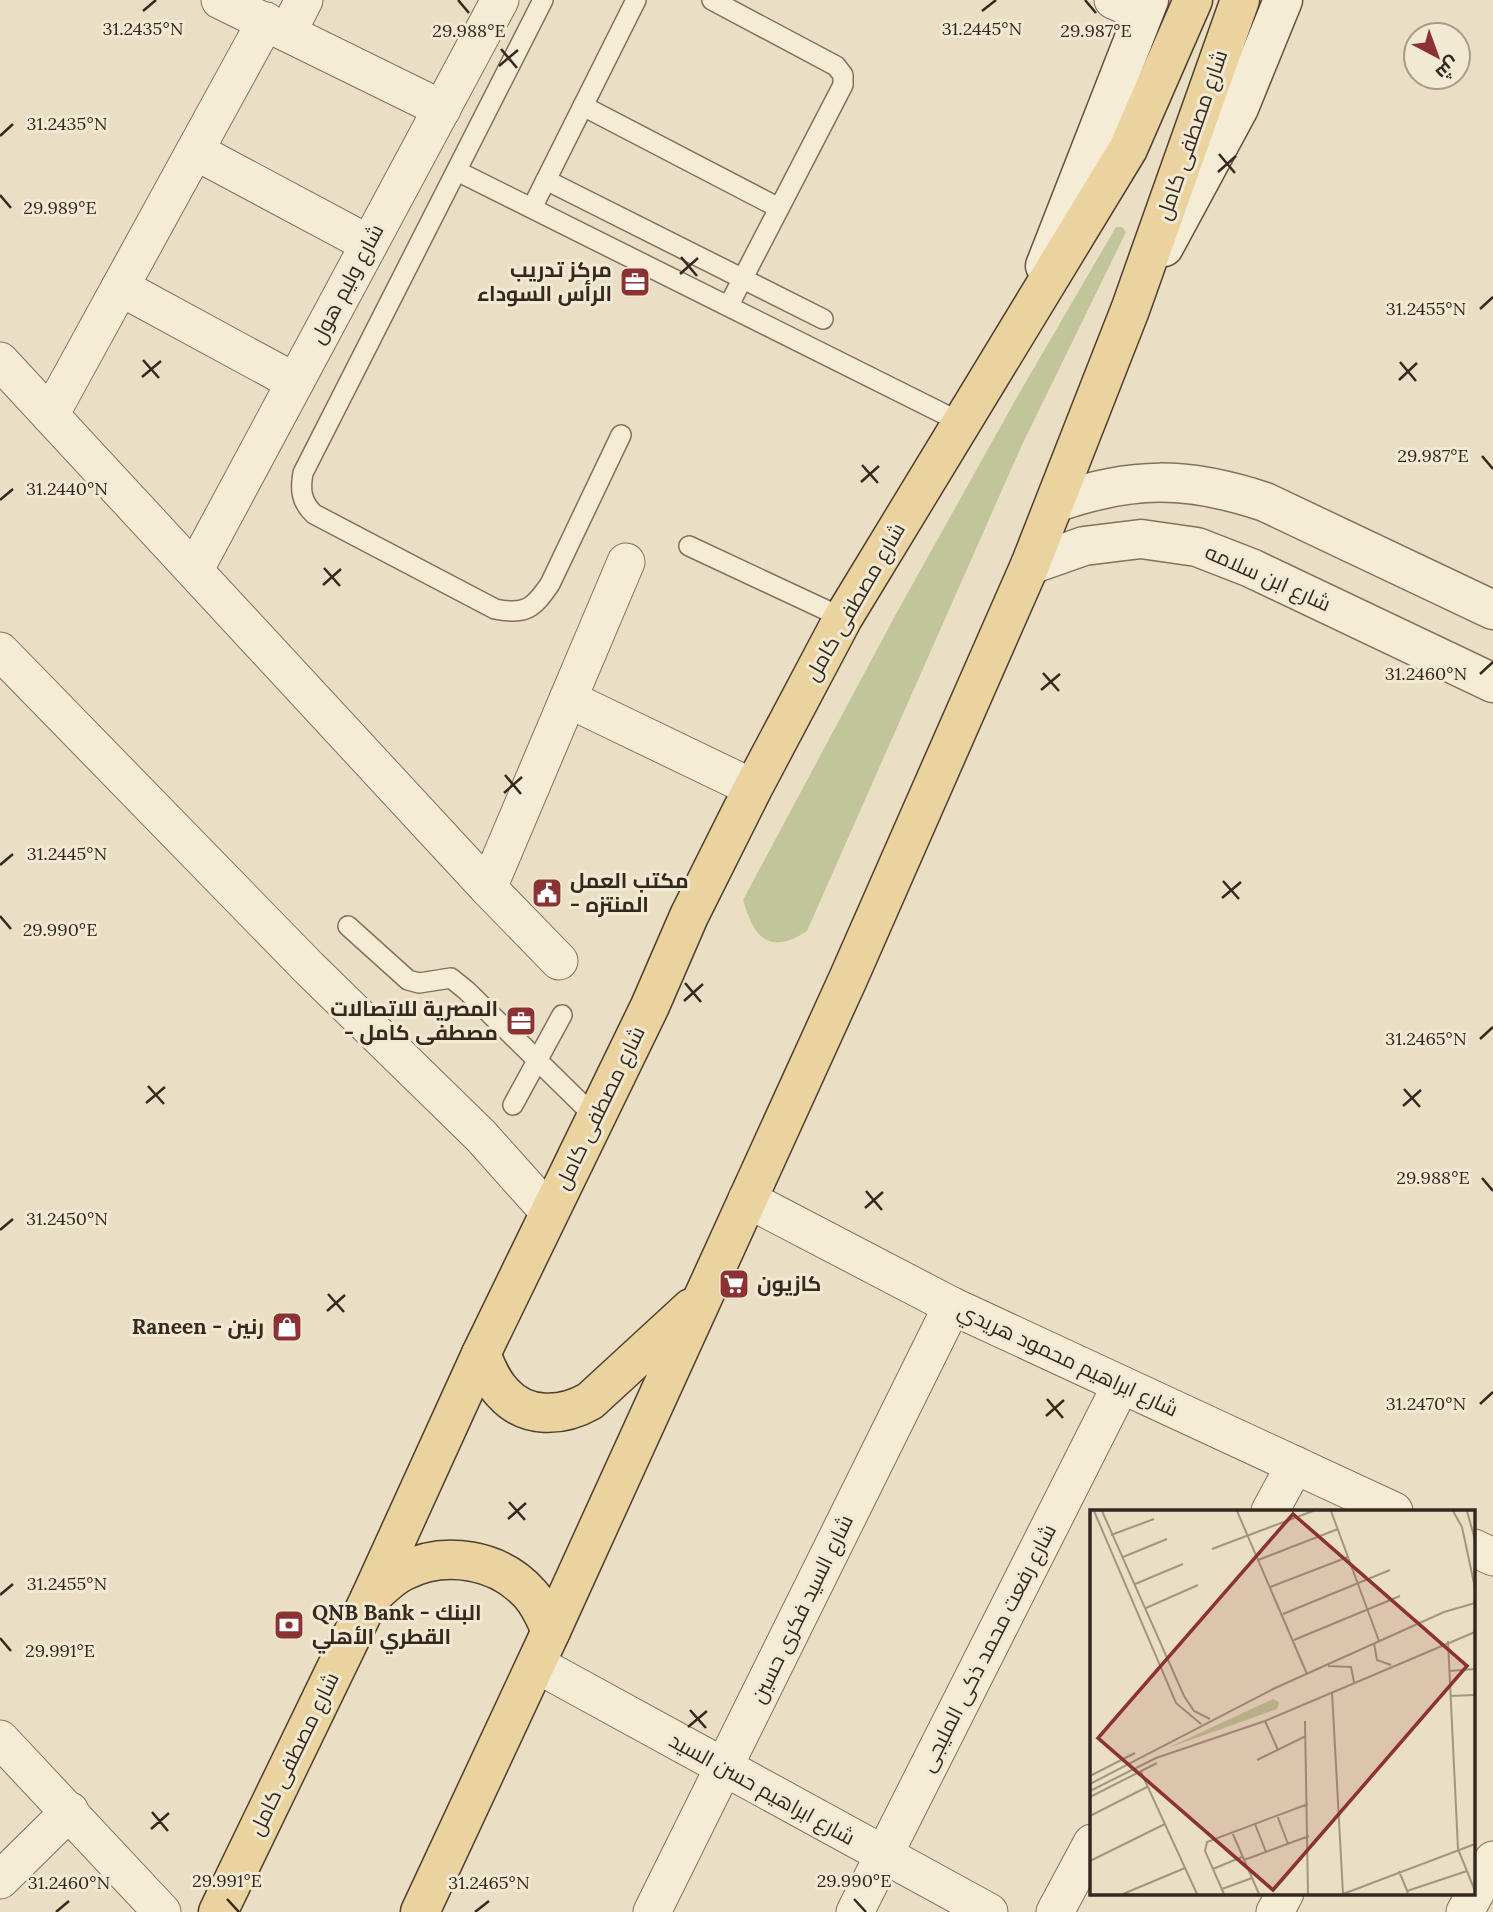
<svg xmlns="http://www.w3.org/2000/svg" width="1493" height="1912" font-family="Lora,Cairo,serif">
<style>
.green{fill:#c0c699}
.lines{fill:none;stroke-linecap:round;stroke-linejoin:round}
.service-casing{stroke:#82715c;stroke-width:22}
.minor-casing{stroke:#82715c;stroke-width:39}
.tertiary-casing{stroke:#82715c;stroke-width:41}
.secondary-casing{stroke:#64523f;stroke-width:41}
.primary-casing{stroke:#503f30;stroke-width:41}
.service{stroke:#f5ecd6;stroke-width:19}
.minor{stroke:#f5ecd6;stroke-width:37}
.tertiary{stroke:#f5ecd6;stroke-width:38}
.secondary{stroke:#f5ecd6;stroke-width:38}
.primary{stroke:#ead39f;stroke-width:38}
.ticks{fill:none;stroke:#34291f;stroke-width:2.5}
.labels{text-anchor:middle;stroke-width:6;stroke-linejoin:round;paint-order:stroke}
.street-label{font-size:21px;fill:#34291f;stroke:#f2e9d2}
.poi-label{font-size:21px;font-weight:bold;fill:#34291f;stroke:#f2e9d2;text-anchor:end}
.inset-road{fill:none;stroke:#a19682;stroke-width:2}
.view{fill:#8c3232;fill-opacity:0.15;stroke:#8c3232;stroke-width:3.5}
.inset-edge{fill:none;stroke:#34291f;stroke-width:3.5}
.ticks-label{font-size:18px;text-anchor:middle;fill:#34291f;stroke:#f2e9d2;stroke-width:6;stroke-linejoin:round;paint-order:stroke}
</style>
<rect width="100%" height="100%" fill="#eadfc4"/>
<path class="green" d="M1116,227H1122L1126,232L1021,447L807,931C769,956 754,938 743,900L896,614L1017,397Z"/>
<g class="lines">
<g class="service-casing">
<g id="service">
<path d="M543,0L303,473C300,489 301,502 314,514L495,609C525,615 533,609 550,584L621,435"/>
<polyline points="712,0 836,66 843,75 843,85 729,305"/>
<polyline points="583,106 779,208"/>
<polyline points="457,171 960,422"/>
<polyline points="546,180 823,319"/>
<polyline points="532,208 636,0"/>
<polyline points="689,546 843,618"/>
<polyline points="348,926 408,980 419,983 451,978 467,991 595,1117"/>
<polyline points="513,1105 562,1015"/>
</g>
</g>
<g class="minor-casing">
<g id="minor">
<polyline points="220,0 442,109"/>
<polyline points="1113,0 1143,13"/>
<polyline points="288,31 304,0"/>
<polyline points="195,151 369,244"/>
<polyline points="120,287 295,382"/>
<polyline points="0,361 488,888 559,961"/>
<polyline points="50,415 266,21"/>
<polyline points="195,569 500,0"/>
<polyline points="0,651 309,968 481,1136 549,1212"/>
<polyline points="568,699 753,788"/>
<polyline points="488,888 626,562"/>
<polyline points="747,1199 952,1306 1394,1511"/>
<polyline points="1270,1511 1295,1465"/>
<polyline points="1474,1548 1493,1557"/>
<polyline points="536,1664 989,1912"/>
<polyline points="0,1739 162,1912"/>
<polyline points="0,1880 70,1811"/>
<polyline points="652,1912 952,1306"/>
<polyline points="855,1912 1121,1385"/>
<polyline points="1055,1912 1092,1843"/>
<polyline points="1275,1912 1285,1893"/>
<polyline points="1465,1912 1493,1860"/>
</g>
</g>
<g class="tertiary-casing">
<g id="tertiary">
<path d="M1055,503C1132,476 1187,476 1265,502L1493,610"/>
<polyline points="1030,565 1084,546 1141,539 1197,547 1251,568 1493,683"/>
</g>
</g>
<g class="secondary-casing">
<g id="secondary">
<polyline points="1164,247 1239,108 1283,0"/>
<polyline points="1045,266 1149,0"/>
</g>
</g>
<g class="primary-casing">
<g id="primary">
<path d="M481,1354C487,1368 492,1382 503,1393C526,1419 562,1417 590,1401L691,1308"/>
<path d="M370,1598C381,1588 391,1577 404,1571C445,1550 499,1559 530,1594C540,1605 545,1618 551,1631"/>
<polyline points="218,1912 369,1600 481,1354 650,1006 689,916 753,788 843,618 1128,149 1193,0"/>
<polyline points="420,1912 551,1631 848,979 1030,565 1130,310 1240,0"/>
</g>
</g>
<use href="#service" class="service"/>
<use href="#minor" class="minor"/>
<use href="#tertiary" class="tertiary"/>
<use href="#secondary" class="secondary"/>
<use href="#primary" class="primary"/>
</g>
<path class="ticks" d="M458,0L469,13M1085,0L1096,13M143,11L156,0M982,11L996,0M501,49L517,68M499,66L518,50M0,136L13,124M1219,154L1235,173M1218,172L1236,156M0,195L11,208M681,257L697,276M680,274L698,258M1480,309L1493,297M143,360L159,378M1400,362L1416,381M142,377L161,361M1399,380L1417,363M1482,456L1493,469M862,465L878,483M861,482L879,466M0,500L13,489M324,568L340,586M323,585L341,569M1043,673L1059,691M1480,674L1493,662M1041,690L1060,674M505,775L521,794M504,793L522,777M0,865L13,854M1223,881L1239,899M1222,898L1241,882M0,916L11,929M685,983L701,1002M684,1001L703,984M1480,1039L1493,1027M148,1086L164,1104M1404,1089L1420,1107M146,1103L165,1087M1403,1106L1421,1090M1482,1178L1493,1191M866,1191L882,1210M865,1208L883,1192M0,1230L13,1219M328,1294L344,1312M327,1311L345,1295M1047,1399L1063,1418M1480,1404L1493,1392M1046,1416L1064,1400M509,1502L525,1520M508,1519L526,1503M0,1595L13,1584M0,1638L11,1651M690,1710L706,1728M688,1727L707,1711M152,1812L168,1831M151,1829L169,1813M227,1899L239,1912M854,1899L866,1912M56,1912L69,1901M475,1912L489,1901"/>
<defs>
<g id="office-square" transform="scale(1.575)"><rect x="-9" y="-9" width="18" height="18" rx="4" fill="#8c3232" stroke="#f2e9d2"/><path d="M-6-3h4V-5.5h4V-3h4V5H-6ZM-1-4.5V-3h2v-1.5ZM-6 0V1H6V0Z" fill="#fff"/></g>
<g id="civic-square" transform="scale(1.575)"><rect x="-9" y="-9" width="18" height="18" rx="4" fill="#8c3232" stroke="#f2e9d2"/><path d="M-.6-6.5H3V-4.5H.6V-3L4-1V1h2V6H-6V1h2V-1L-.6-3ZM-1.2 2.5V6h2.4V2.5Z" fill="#fff"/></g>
<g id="supermarket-square" transform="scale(1.575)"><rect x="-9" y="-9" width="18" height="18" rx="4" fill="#8c3232" stroke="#f2e9d2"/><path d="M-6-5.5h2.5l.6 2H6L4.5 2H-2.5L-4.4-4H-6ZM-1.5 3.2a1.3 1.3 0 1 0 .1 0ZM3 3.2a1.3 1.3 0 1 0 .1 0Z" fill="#fff"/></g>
<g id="shop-square" transform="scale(1.575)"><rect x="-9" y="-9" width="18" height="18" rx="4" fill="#8c3232" stroke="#f2e9d2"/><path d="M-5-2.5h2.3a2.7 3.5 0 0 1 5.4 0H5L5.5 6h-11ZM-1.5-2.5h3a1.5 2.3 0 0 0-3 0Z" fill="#fff"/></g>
<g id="bank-square" transform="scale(1.575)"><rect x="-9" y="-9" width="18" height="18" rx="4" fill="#8c3232" stroke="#f2e9d2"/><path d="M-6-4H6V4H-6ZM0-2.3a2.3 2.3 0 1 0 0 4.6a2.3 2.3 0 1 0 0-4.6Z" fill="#fff"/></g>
</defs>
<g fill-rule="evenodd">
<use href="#office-square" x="635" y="282"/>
<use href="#civic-square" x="547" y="893"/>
<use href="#office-square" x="521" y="1021"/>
<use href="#supermarket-square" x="734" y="1284"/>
<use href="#shop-square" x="287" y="1327"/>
<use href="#bank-square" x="289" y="1625"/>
</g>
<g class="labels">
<g class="street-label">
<text transform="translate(1192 135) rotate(-71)" y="7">شارع مصطفى كامل</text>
<text transform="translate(347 284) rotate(-62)" y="7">شارع وليم هول</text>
<text transform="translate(1268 578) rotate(24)" y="7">شارع ابن سلامه</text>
<text transform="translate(855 602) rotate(-60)" y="7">شارع مصطفى كامل</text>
<text transform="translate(600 1108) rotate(-64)" y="7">شارع مصطفى كامل</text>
<text transform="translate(1068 1360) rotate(25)" y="7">شارع ابراهيم محمود هريدي</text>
<text transform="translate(802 1609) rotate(-64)" y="7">شارع السيد فكرى حسين</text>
<text transform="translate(988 1648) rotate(-63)" y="7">شارع رفعت محمد ذكى المليجى</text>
<text transform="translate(294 1754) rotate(-64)" y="7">شارع مصطفى كامل</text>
<text transform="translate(762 1789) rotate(29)" y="7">شارع ابراهيم حسن السيد</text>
</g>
<g class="poi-label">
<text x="612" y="277">مركز تدريب<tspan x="612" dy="24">الرأس السوداء</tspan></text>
<text x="570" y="888" text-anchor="start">مكتب العمل<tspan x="570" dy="24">- المنتزه</tspan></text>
<text x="498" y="1016">المصرية للاتصالات<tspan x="498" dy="24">- مصطفى كامل</tspan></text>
<text x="757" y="1291" text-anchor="start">كازيون</text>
<text x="264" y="1334">Raneen - رنين</text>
<text x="312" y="1620" text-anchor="start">QNB Bank - البنك<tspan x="312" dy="24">القطري الأهلي</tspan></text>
</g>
</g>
<g transform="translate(1090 1510)">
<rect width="385" height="385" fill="#eadfc4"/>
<path d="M183,189L189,192L187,199L75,239Z" fill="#c0c699"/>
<path class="inset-road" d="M4,1L86,193L111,214M12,1L94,186L104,201L120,209M147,1L217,164M241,1L289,131M363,1L372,17L385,78M377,1L385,30M21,25L64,9M122,39L223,1M33,47L77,29M168,50L248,19M45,74L93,54M180,77L258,47M56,98L108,75M193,104L300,60M204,130L310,86M358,131L368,339L385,381M284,133L287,150L301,155M238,156L261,157L264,172M359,161L385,159M242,182L253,384M360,186L385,185M175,211L188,240M215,211L218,384M167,250L216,226M51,262L107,384M0,266L45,243M0,274L183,179L354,102L385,93M0,281L66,248L175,211L385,122M0,287L67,253M187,305L198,334M0,306L57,277M165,314L176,342M142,322L169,384M154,350L219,326M0,351L75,314M123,359L152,347M309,361L318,383M132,379L162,368M317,381L377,361M33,384L95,358M134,384L115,341L117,332L218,294M253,384L385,334"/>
<path class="view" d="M203,4L377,156L183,380L8,228Z"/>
<rect width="385" height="385" class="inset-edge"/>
</g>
<g class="ticks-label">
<text x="143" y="35">31.2435°N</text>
<text x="982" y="35">31.2445°N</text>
<text x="469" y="37">29.988°E</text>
<text x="1096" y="37">29.987°E</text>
<text x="67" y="130">31.2435°N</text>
<text x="60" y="214">29.989°E</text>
<text x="1426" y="315">31.2455°N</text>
<text x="1433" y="462">29.987°E</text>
<text x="67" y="495">31.2440°N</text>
<text x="1426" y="680">31.2460°N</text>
<text x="67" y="860">31.2445°N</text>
<text x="60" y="936">29.990°E</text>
<text x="1426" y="1045">31.2465°N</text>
<text x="1433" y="1184">29.988°E</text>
<text x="67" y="1225">31.2450°N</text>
<text x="1426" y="1410">31.2470°N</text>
<text x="67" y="1590">31.2455°N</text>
<text x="60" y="1657">29.991°E</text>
<text x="227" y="1887">29.991°E</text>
<text x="854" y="1887">29.990°E</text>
<text x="69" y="1889">31.2460°N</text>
<text x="489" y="1889">31.2465°N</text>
</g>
<g transform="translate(1437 56) rotate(139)"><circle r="33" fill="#f2e9d2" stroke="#a69c8a" stroke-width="2"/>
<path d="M0-5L12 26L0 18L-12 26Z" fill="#8c3232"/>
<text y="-10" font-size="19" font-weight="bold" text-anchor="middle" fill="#34291f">ش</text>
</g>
</svg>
